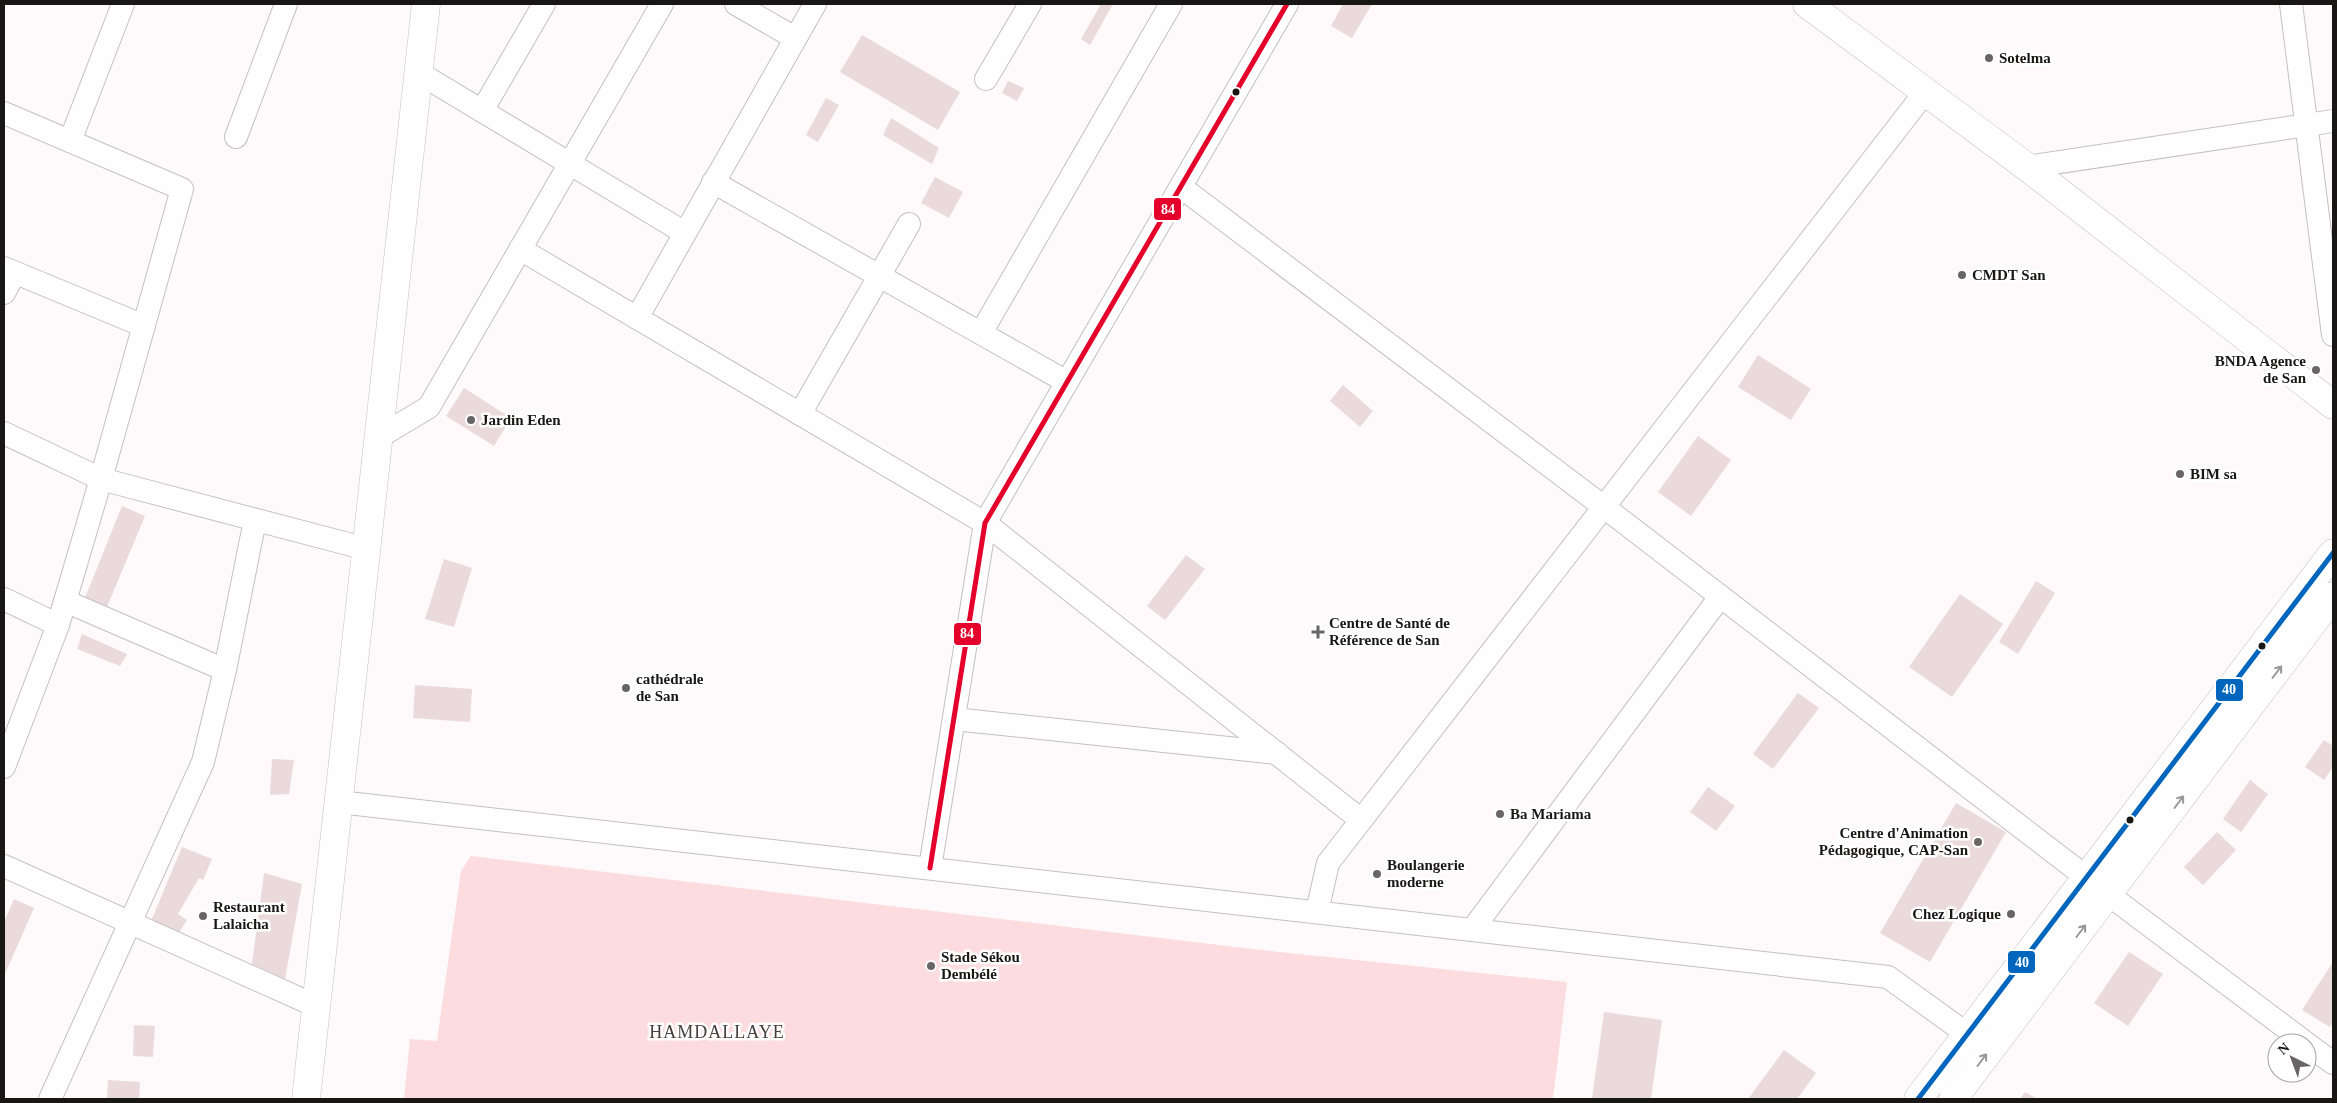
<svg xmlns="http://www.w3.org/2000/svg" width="2337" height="1103" font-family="Georgia,serif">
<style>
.green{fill:#fcdcde}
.building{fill:#ebdadb}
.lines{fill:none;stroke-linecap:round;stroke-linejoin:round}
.street-casing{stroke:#c4c0c1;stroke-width:24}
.secondary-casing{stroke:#c4c0c1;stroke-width:29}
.primary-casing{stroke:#c4c0c1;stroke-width:29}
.street{stroke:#fffefe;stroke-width:22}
.secondary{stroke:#fffefe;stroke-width:28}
.primary{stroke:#fffefe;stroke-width:28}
.bus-1-casing{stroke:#fff;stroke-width:9}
.bus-2-casing{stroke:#fff;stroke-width:9}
.bus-1{stroke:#0065bd;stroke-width:5}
.bus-2{stroke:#e4002b;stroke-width:5}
.oneway{stroke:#989696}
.poi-dot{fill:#696566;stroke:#fff;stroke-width:2}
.bus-dot{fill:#191616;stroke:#fff;stroke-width:2}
.labels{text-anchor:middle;stroke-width:5;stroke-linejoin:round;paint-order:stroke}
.poi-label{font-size:15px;font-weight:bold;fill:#191616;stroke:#fff;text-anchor:start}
.quarter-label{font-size:18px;letter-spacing:1px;fill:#473f3f;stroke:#fff}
.line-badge{stroke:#fff;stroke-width:2}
.badge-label{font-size:14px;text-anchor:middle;font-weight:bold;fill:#fff}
</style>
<rect width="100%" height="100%" fill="#fef9fa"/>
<polygon class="green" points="471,856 1261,950 1567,982 1553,1099 404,1099 410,1039 437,1041 461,871"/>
<g class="building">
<polygon points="1101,4 1113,4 1090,45 1081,39"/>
<polygon points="1343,4 1372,4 1352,38 1331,26"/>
<polygon points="862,35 960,92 938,130 840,72"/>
<polygon points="1008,81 1024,88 1017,101 1002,93"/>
<polygon points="826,98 839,105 818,142 806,135"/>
<polygon points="891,118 939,148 932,164 883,135"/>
<polygon points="935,177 963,192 949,218 921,203"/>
<polygon points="1758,355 1811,389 1791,420 1738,387"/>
<polygon points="1343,385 1373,411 1360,427 1330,401"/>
<polygon points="464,388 511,418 494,446 446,416"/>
<polygon points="1698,436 1731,460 1691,516 1658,492"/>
<polygon points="122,506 145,516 107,607 85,598"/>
<polygon points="1186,555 1205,569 1165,620 1147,606"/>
<polygon points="444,559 472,568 454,627 425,619"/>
<polygon points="2036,581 2055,593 2018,654 1999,642"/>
<polygon points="1960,594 2003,624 1952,697 1909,667"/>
<polygon points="82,634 127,654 120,666 77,649"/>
<polygon points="415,685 472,689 470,722 413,718"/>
<polygon points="1798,693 1819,708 1773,769 1753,754"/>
<polygon points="2324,740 2333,746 2333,767 2324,780 2305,767"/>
<polygon points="272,759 294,760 289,794 270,795"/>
<polygon points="2250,780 2268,794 2241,832 2223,819"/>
<polygon points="1708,787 1735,806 1716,831 1690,812"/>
<polygon points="1956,803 2006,832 1930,962 1880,933"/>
<polygon points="2217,832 2236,850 2203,885 2184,867"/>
<polygon points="182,847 212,859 203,880 199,878 178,914 187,920 177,936 151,921"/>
<polygon points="264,873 302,884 285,979 252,964"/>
<polygon points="14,899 34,908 4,976 4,922"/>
<polygon points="2129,952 2163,974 2128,1026 2094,1003"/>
<polygon points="2333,962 2333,1022 2330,1027 2302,1010"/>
<polygon points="1604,1012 1662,1020 1651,1099 1592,1099"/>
<polygon points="134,1025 155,1026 153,1057 133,1056"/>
<polygon points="1784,1050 1816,1073 1797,1099 1748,1099"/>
<polygon points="108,1080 140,1082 139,1099 107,1099"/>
<polygon points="2025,1092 2037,1099 2020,1099"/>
</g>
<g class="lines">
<g class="street-casing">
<g id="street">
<polyline points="736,4 795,38"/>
<polyline points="2291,4 2333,335"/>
<polyline points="419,73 685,233"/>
<polyline points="986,79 1030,4"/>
<polyline points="482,111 544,4"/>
<polyline points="4,113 182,189 101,479 58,625 4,767"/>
<polyline points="236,137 286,4"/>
<polyline points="70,141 123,4"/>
<polyline points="2027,167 2333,121"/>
<polyline points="713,182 1067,382"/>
<polyline points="1181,187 1604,507 2086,877"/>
<polyline points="520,249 985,523 1361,820"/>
<polyline points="4,268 144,326"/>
<polyline points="4,293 15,273"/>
<polyline points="637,318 815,4"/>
<polyline points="981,333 1171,4"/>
<polyline points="800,414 909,224"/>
<polyline points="4,433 101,479 367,549"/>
<polyline points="379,437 429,407 662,4"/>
<polyline points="4,599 58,625"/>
<polyline points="65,601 225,670"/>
<polyline points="954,719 1277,753"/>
<polyline points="339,802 1888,977 1967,1034"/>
<polyline points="4,866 316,1006"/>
<polyline points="930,868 985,523 1287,4"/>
<polyline points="2109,895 2306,1043"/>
<polyline points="1317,912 1328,863 1926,91"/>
<polyline points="1472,930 1720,597"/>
<polyline points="2307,1044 2333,1063"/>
<polyline points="50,1099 203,762 225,670 255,520"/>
</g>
</g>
<g class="secondary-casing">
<g id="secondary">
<polyline points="1807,4 2027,167 2333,405"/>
<polyline points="306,1099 426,4"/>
</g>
</g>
<g class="primary-casing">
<g id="primary">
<polyline points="1918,1099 2333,553"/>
<polyline points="1953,1099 2333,596"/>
</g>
</g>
<use href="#street" class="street"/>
<use href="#secondary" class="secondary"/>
<use href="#primary" class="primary"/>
<g class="bus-1-casing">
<polyline id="bus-1" points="1918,1099 2333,553"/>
</g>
<g class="bus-2-casing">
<polyline id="bus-2" points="930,868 985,523 1287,4"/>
</g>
<use href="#bus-1" class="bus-1"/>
<use href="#bus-2" class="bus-2"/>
</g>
<defs><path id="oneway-shaft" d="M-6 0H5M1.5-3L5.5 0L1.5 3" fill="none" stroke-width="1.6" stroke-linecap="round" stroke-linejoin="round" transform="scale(1.25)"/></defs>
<g class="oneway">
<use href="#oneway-shaft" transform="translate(2277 672) rotate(-53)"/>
<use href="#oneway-shaft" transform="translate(2179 802) rotate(-53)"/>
<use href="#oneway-shaft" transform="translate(2081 931) rotate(-53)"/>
<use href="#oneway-shaft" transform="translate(1982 1060) rotate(-53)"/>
</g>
<g class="poi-dot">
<circle cx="1989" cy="58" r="5"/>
<circle cx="1962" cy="275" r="5"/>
<circle cx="2316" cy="370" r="5"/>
<circle cx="471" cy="420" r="5"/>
<circle cx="2180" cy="474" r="5"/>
<path d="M1315.5 624.5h5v5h5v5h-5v5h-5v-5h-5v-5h5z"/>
<circle cx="626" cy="688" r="5"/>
<circle cx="1500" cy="814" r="5"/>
<circle cx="1978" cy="842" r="5"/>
<circle cx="1377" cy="874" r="5"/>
<circle cx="2011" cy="914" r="5"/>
<circle cx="203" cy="916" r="5"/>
<circle cx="931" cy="966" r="5"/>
</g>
<g class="bus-dot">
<circle cx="1236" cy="92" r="4.5"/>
<circle cx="2262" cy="646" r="4.5"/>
<circle cx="2130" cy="820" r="4.5"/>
</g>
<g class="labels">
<g class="poi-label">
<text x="1999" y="63">Sotelma</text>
<text x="1972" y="280">CMDT San</text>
<text x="2306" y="366" text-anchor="end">BNDA Agence<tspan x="2306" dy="17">de San</tspan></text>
<text x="481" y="425">Jardin Eden</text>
<text x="2190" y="479">BIM sa</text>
<text x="1329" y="628">Centre de Santé de<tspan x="1329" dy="17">Référence de San</tspan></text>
<text x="636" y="684">cathédrale<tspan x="636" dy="17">de San</tspan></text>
<text x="1510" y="819">Ba Mariama</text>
<text x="1968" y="838" text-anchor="end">Centre d'Animation<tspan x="1968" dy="17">Pédagogique, CAP-San</tspan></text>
<text x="1387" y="870">Boulangerie<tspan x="1387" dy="17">moderne</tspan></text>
<text x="213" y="912">Restaurant<tspan x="213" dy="17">Lalaicha</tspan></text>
<text x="2001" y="919" text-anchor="end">Chez Logique</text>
<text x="941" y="962">Stade Sékou<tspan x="941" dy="17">Dembélé</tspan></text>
</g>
<g class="quarter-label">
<text x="717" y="1038">HAMDALLAYE</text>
</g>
</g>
<g class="line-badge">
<rect x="1153" y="197" width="29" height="24" rx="5" fill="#e4002b"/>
<rect x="953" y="622" width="29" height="24" rx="5" fill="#e4002b"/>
<rect x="2215" y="678" width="29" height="24" rx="5" fill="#0065bd"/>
<rect x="2007" y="950" width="29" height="24" rx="5" fill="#0065bd"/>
</g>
<g class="badge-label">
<text x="1168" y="214">84</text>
<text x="967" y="638">84</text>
<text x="2229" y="694">40</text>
<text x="2022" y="967">40</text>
</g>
<rect width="2337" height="1103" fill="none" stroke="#191616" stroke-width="10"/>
<g transform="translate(2292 1058) rotate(318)"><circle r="24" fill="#ffffff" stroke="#a3a2a2"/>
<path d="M0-4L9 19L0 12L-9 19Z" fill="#696566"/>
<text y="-8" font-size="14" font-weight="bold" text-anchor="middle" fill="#191616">N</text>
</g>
</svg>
